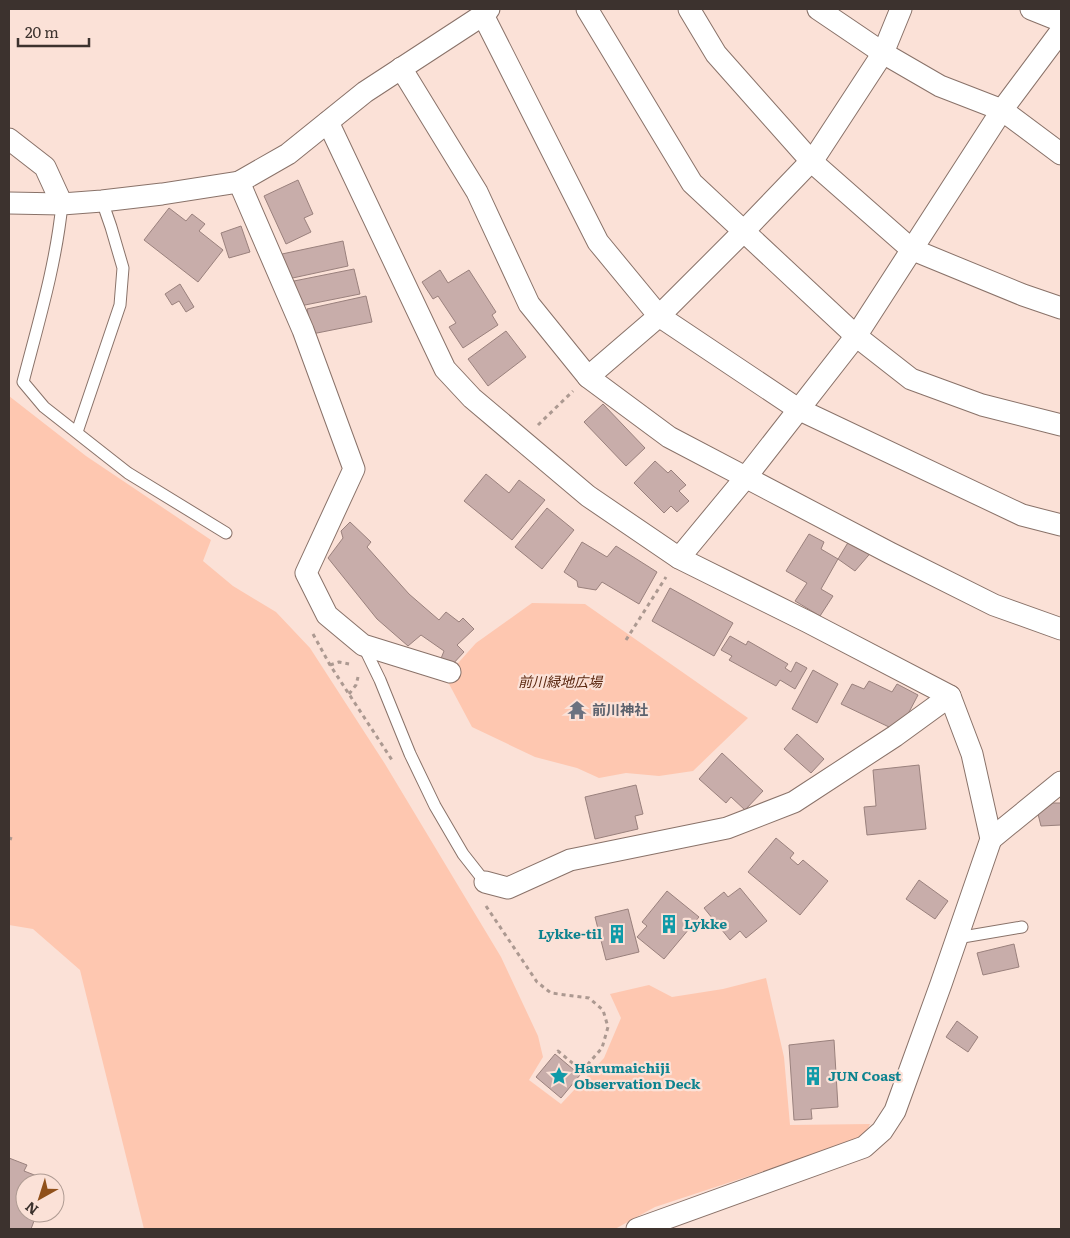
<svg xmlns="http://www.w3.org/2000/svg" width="1070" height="1238" font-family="Literata,'Noto Sans JP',serif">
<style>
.green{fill:#fec7b0}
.building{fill:#c8adaa;stroke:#9a817d}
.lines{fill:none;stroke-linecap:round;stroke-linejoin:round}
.service-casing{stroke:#897269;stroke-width:13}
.minor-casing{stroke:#897269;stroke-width:23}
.path{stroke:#ac9991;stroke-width:3;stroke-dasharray:4 4;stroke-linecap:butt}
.service{stroke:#fff;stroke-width:11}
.minor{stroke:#fff;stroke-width:21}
.labels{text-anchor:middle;stroke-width:4.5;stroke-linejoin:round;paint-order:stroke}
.park-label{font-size:14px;font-style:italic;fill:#5b2811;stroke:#fbe1d7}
.worship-label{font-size:14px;font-weight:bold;fill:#5b616d;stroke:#fbe1d7;text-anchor:start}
.culture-label{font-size:14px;font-weight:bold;fill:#0d838f;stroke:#fbe1d7;text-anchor:start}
</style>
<rect width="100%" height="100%" fill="#fbe1d7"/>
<g class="green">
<polygon points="9,396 86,456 211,540 203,561 233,586 276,612 310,648 385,764 501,957 538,1036 543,1057 529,1080 561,1104 604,1058 621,1018 610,994 649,985 672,997 723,989 766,978 784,1057 790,1125 870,1124 865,1135 831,1149 655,1207 615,1229 144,1229 80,970 33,929 9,925"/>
<polygon points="532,603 585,604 748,718 693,771 659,776 626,773 599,778 577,768 535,757 472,727 448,682 450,672 476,643"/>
</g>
<g class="building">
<polygon points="298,180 313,214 304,218 311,232 286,244 264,196"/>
<polygon points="169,208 186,221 192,214 205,224 199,231 223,250 198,282 144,240"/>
<polygon points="241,226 250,252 229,258 221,233"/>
<polygon points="343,241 348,266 288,279 282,254"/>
<polygon points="354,269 360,294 300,306 294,281"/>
<polygon points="440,270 448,283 469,270 496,312 492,315 498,325 463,348 449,327 456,323 438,296 433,299 422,282"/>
<polygon points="180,284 194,307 186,312 179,301 172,305 165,294"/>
<polygon points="366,296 372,322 312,334 307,309"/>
<polygon points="506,331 526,357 488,386 468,359"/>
<polygon points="603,404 645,448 626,466 584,422"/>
<polygon points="655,461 668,473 671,470 686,485 679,491 689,501 677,512 671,506 664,513 634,483"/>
<polygon points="486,474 509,493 519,480 545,500 512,540 464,501"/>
<polygon points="547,508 574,530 542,569 515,547"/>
<polygon points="350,522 371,542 367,547 409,594 439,620 446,612 459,622 463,618 474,629 457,645 464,652 451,666 440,661 444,651 421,635 408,646 377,619 328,558 343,538 341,531"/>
<polygon points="809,534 824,542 821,549 838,559 821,589 833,596 820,616 795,601 807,583 786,571"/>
<polygon points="852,536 874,549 855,571 838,559"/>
<polygon points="582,542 607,557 616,546 657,572 639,604 602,582 596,590 578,587 577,581 564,572"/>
<polygon points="670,588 733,623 714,656 652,621"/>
<polygon points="730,636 746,645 748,641 788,664 785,668 791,672 796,662 807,668 795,689 780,680 776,686 729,660 732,656 721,650"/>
<polygon points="813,670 838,684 817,723 792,709"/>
<polygon points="869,681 892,692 897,684 918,695 908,714 889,727 841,704 852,684 864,689"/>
<polygon points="797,734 824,759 811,773 784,749"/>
<polygon points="722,753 763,791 745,810 731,797 726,803 699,779"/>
<polygon points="919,765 926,829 867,835 864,807 876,806 873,770"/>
<polygon points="636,785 643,814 635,816 638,829 595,839 585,797"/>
<polygon points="1053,803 1061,803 1061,825 1041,826 1038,814"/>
<polygon points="776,838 794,853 790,858 798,865 803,860 828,881 800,915 748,872"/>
<polygon points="919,880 948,901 935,919 906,899"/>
<polygon points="740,888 767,921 746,938 740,931 730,940 704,908 724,892 728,897"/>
<polygon points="667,891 699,917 664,959 637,937 647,926 642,922"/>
<polygon points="628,909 639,952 606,960 595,917"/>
<polygon points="1014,944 1019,967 983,975 977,953"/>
<polygon points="957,1021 978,1037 968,1052 946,1037"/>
<polygon points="834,1040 838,1107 811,1109 812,1119 794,1120 789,1045"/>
<polygon points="555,1054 580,1075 561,1098 536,1077"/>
<polygon points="9,1158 27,1165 24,1171 50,1181 49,1183 25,1183 25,1213 37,1213 31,1229 9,1229"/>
</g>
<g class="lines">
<g class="service-casing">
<g id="service">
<path d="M62,204C56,265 38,324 23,382L44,407L128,473L226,533"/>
<polyline points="77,432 120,305 123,268 111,227 102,201"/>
<polyline points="363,645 380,680 410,754 435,806 463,854 485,882"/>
<polyline points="957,938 1022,927"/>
</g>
</g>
<g class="minor-casing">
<g id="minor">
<polyline points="587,9 692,183 856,336 911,379 982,405 1061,425"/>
<polyline points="689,9 716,54 811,161 911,249 1023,295 1061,308"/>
<polyline points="818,9 883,53 940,86 1002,110 1061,154"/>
<polyline points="1031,9 1061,21"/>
<polyline points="483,15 598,242 659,316 798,409 1022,515 1061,525"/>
<polyline points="401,68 477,192 529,304 588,377 669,437 890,553 994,605 1061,629"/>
<polyline points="328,122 445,369 472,398 588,496 679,558 808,622 950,696 972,754 991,839 941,984 895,1111 882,1131 864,1147 637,1229"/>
<polyline points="9,139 45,167 62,204"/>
<polyline points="239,182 303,330 354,469 306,573 327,615 363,645 450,672"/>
<polyline points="9,203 62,204 102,201 162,194 239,182 288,154 365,92 483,15 489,9"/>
<polyline points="588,377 659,316 743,232 815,157 883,53 901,9"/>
<polyline points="679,558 746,477 856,336 1002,110 1061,31"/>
<polyline points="991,839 1061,782"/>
<polyline points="485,882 508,888 570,860 727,828 794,802 895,736 950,696"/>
</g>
</g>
<g class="path">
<polyline points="538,425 573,391"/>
<polyline points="313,634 330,665 392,760"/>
<polyline points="626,640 666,577"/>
<polyline points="330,665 339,662 349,664"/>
<polyline points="349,694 356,685 358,677"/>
<polyline points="9,838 12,839"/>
<polyline points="486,906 537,982 551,993 589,998 603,1010 608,1027 602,1048 582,1071 558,1051 555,1054"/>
</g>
<use href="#service" class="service"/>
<use href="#minor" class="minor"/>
</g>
<defs>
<g id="temple-bare" transform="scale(1.5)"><path d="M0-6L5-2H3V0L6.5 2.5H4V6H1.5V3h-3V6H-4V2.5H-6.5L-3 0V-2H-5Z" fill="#6b7280" stroke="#fbe1d7" stroke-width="2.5" paint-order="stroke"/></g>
<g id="building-bare" transform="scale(1.5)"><path d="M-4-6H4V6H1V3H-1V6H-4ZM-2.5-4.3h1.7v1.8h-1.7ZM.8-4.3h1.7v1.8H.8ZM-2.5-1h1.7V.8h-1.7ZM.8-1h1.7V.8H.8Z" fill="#0f9aa8" stroke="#fbe1d7" stroke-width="2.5" paint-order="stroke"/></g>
<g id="sight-bare" transform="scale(1.5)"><path d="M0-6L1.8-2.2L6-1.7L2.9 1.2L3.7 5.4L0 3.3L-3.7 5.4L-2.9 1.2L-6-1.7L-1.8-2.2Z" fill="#0f9aa8" stroke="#fbe1d7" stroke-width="2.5" paint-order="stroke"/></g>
</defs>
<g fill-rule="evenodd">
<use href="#temple-bare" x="577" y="710"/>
<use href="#building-bare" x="669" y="924"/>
<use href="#building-bare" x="617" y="934"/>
<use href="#sight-bare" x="559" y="1076"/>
<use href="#building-bare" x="813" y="1076"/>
</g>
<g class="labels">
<g class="park-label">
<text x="560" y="687">前川緑地広場</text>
</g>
<g class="worship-label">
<text x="592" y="715">前川神社</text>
</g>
<g class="culture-label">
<text x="684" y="929">Lykke</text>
<text x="602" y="939" text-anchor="end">Lykke-til</text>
<text x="574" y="1073">Harumaichiji<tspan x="574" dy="16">Observation Deck</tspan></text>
<text x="828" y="1081">JUN Coast</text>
</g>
</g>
<rect width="1070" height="1238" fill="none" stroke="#3c322e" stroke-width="20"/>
<g transform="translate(40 1198) rotate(219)"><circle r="24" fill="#fbe1d7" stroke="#af9b93"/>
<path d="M0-4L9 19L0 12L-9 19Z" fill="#90501a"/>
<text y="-8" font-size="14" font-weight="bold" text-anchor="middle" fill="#3c322e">N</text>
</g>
<path d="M18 38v8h71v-8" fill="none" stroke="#3c322e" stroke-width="2.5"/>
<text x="25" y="38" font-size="15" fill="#3c322e" stroke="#fbe1d7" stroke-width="4" paint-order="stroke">20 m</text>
</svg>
